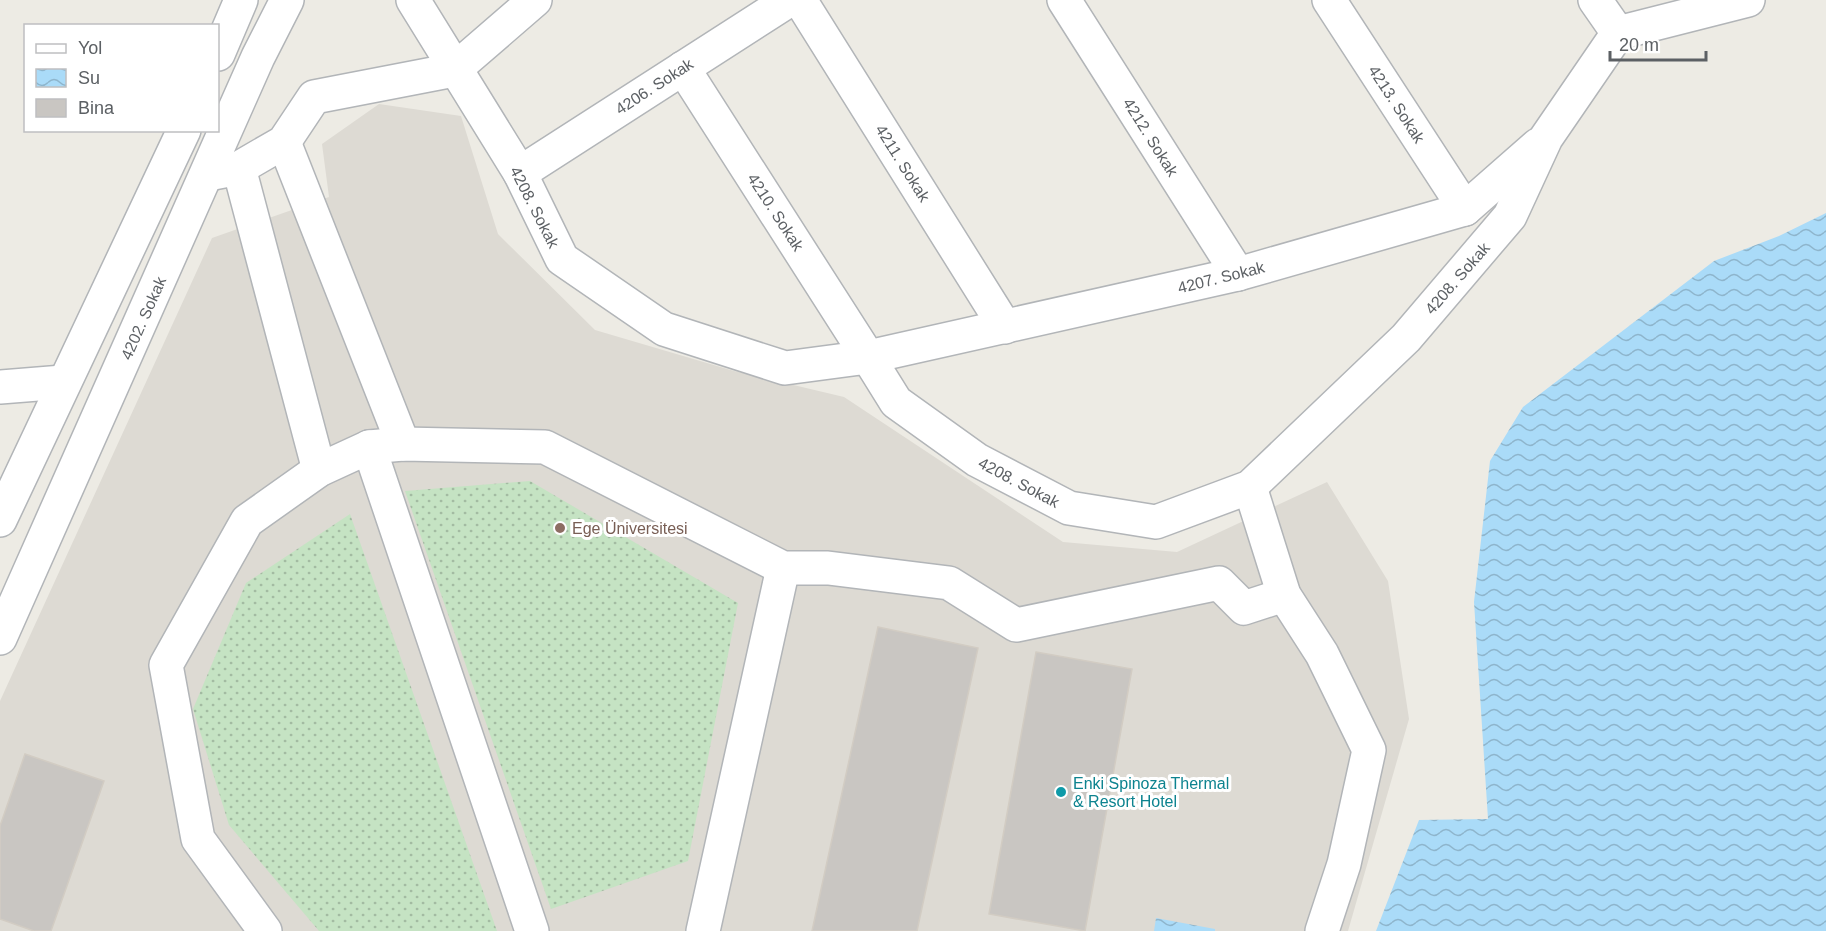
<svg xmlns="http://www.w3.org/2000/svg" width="1826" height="931" font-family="Helvetica,sans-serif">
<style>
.education{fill:#dddad3}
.grass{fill:url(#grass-dots)}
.water{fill:url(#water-waves)}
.building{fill:#c9c6c2;stroke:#d2ccc3;stroke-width:1.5}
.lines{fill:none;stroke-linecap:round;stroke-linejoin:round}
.minor-casing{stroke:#b2b5b8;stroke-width:36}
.minor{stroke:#fff;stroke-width:33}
.education-dot{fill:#8d6e63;stroke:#fff;stroke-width:2}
.culture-dot{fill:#0f9aa8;stroke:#fff;stroke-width:2}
.labels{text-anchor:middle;stroke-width:6;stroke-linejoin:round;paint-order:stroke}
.street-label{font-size:16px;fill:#5c6064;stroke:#fff}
.education-label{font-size:16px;fill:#785e54;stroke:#fff;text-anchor:start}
.culture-label{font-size:16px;fill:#0d838f;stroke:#fff;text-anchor:start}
</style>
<defs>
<pattern id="grass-dots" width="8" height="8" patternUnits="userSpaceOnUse" patternTransform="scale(1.5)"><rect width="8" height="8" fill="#c5e3c3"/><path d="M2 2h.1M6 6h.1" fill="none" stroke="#a3bba2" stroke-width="1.8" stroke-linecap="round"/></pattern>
<pattern id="water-waves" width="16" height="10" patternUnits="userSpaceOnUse" patternTransform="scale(1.5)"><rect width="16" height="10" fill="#aadbf8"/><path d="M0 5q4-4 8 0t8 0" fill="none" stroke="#8eb5cc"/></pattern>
</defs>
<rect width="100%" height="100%" fill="#edebe4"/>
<polygon class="education" points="379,104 461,116 498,234 595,330 734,371 844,397 1063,542 1177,552 1327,482 1388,581 1409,719 1348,931 0,931 0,701 212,238 329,197 322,144"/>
<g class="grass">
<polygon points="530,481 738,603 688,861 551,909 405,491"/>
<polygon points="350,514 497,931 319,931 229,825 193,709 246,583"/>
</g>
<g class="water">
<polygon points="1826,213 1826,931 1376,931 1419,820 1488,819 1474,602 1490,461 1523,407 1714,261 1779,236"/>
<polygon points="1156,918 1215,929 1215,931 1154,931"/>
</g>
<g class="building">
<polygon points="878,627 978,648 917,931 812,931"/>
<polygon points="1036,652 1132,669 1085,931 989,914"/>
<polygon points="25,754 104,781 51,931 34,931 0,919 0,826"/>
</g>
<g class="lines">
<g class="minor-casing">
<g id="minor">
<polyline points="413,0 520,173 562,259 664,329 785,368 868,357 896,402 977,460 1069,508 1156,522 1250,487 1406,338 1510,216 1546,138 1618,33"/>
<polyline points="800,0 1005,327"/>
<polyline points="1064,0 1238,274"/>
<polyline points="1329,0 1465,209"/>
<polyline points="1595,0 1618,33"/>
<polyline points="1618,33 1748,0"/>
<polyline points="218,54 241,0"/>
<polyline points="683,68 868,357 1238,274 1465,209 1538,145"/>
<polyline points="284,142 403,444"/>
<polyline points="239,168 319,470"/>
<polyline points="520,173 789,0"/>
<polyline points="208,174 239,168 284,142 314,97 454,70 535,0"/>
<polyline points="0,387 63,382"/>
<polyline points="369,447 532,931"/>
<polyline points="1250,487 1284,595 1322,654 1369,750 1344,864 1322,931"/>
<polyline points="0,520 184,130"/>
<polyline points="0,638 258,57 287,0"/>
<polyline points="265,931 198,839 166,665 247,521 319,470 369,447 403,444 545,447 783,568 828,568 949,583 1016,625 1219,583 1244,608 1284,595"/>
<polyline points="703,931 783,568"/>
</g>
</g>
<use href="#minor" class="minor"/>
</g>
<circle class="education-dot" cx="560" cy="528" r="6"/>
<circle class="culture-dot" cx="1061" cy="792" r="6"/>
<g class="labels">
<g class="street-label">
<text transform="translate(654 86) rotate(-33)" y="6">4206. Sokak</text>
<text transform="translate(1397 104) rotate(57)" y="6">4213. Sokak</text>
<text transform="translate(1151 137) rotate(58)" y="6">4212. Sokak</text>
<text transform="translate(903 163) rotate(58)" y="6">4211. Sokak</text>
<text transform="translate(535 207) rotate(63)" y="6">4208. Sokak</text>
<text transform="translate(776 212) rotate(57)" y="6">4210. Sokak</text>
<text transform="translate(1221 277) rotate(-14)" y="6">4207. Sokak</text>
<text transform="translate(1457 278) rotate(-49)" y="6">4208. Sokak</text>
<text transform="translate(143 318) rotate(-66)" y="6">4202. Sokak</text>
<text transform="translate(1019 482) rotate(28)" y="6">4208. Sokak</text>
</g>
<g class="education-label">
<text x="572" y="534">Ege Üniversitesi</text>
</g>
<g class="culture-label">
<text x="1073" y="789">Enki Spinoza Thermal<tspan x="1073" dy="18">&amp; Resort Hotel</tspan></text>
</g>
</g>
<rect x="24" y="24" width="195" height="108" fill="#ffffff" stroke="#bebfc1" stroke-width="1.5"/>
<rect x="36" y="44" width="30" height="9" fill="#ffffff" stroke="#bebfc1" stroke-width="1.5"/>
<text x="78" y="54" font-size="18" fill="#5c6064">Yol</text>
<rect x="36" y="69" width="30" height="18" fill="url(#water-waves)" stroke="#bebfc1" stroke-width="1.5"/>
<text x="78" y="84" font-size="18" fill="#5c6064">Su</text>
<rect x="36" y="99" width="30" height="18" fill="#c9c6c2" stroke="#bebfc1" stroke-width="1.5"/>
<text x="78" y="114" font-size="18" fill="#5c6064">Bina</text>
<path d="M1610 51v9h96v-9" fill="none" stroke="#5c6064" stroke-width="3"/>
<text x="1619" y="51" font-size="18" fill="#5c6064" stroke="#ffffff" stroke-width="4.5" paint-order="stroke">20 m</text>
</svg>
